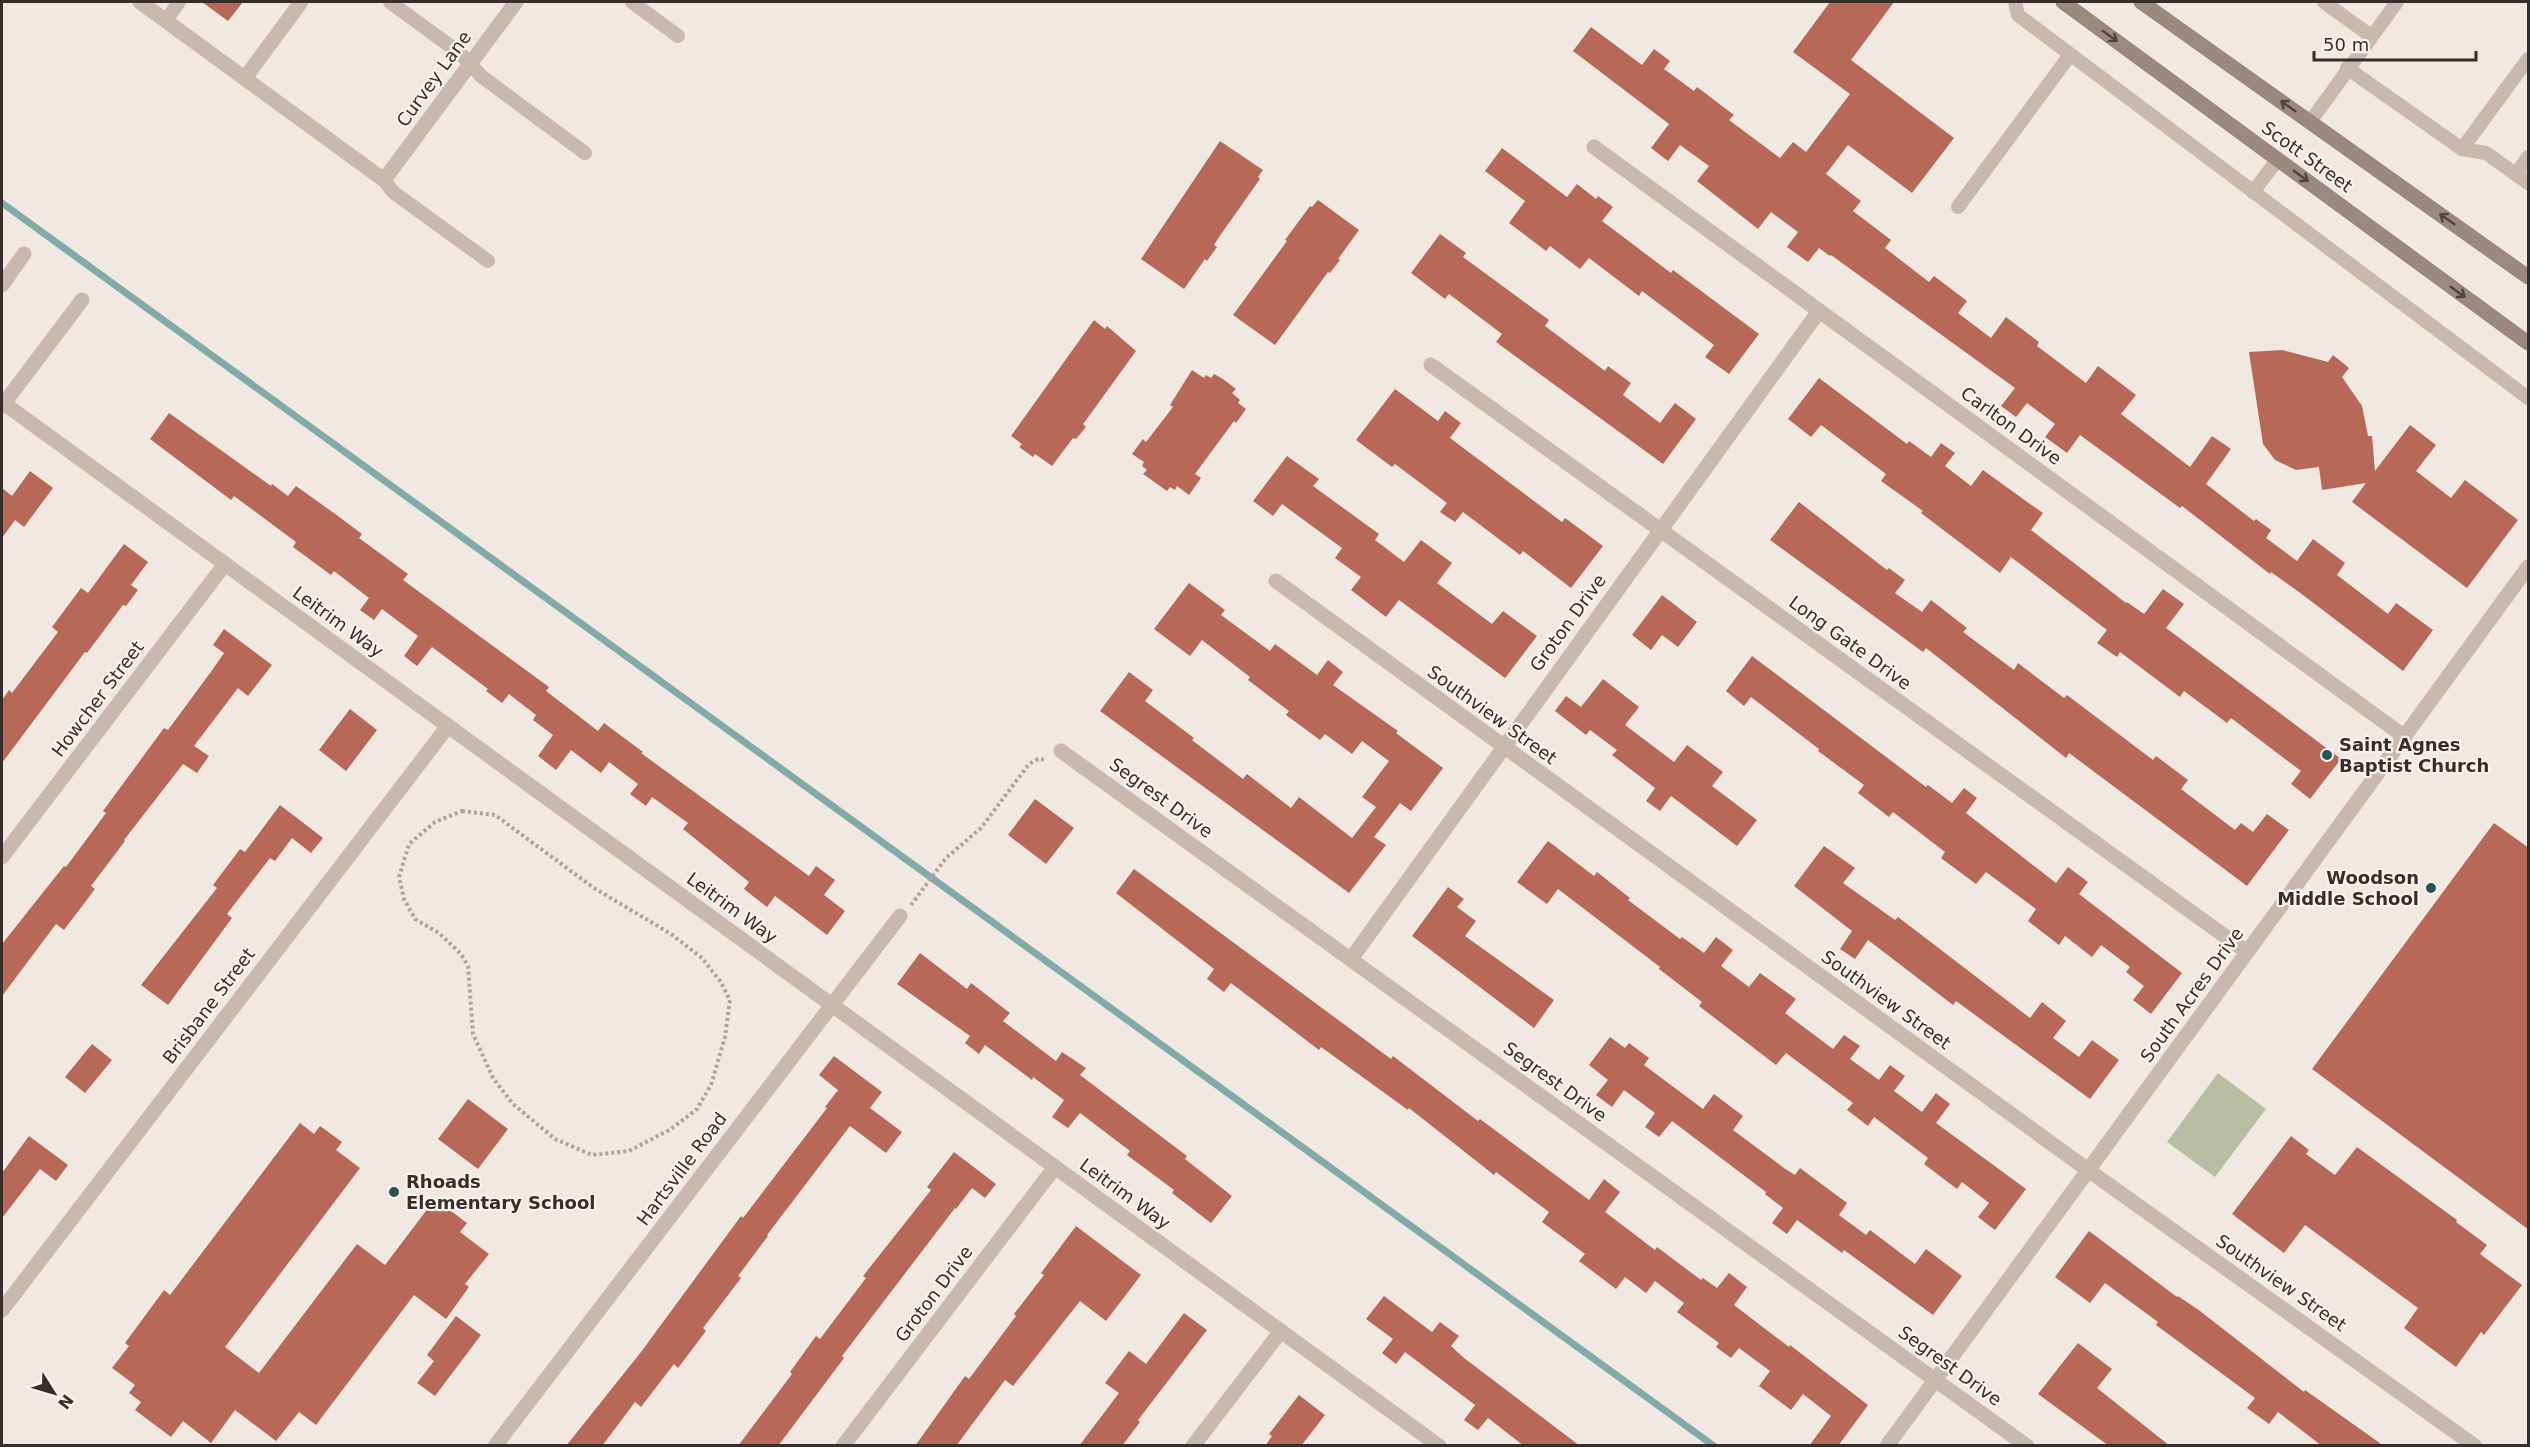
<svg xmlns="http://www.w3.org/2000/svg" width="2530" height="1447" font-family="'DejaVu Sans',sans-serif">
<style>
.green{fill:#b7bea2}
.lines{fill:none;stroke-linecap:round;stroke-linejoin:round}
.stream{stroke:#83aaaa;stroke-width:7}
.building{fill:#b86857}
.path{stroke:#b3a298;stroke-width:4;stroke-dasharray:3 3;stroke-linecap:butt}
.lane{stroke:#c8b8ae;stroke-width:14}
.street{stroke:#c8b8ae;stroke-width:15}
.secondary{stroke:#9b887f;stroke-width:15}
.oneway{stroke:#504440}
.poi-dot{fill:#255454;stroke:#f9f2ed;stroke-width:2}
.labels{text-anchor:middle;stroke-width:4.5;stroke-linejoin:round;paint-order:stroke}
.street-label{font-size:18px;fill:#372e2b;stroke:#f9f2ed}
.poi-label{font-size:18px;font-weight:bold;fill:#372e2b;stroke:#f9f2ed;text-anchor:start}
</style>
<rect width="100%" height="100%" fill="#f1e8e1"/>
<polygon class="green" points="2218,1073 2266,1109 2215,1177 2167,1142"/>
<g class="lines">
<polyline class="stream" points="2,203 1714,1446"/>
</g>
<g class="building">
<polygon points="202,2 243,2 228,21"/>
<polygon points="1830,2 1894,2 1851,60 1954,138 1912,193 1848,145 1826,174 1861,201 1853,211 1891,240 1885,248 1929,282 1934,276 1967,301 1958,313 1991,338 2006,317 2039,342 2037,346 2086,383 2098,366 2136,395 2121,414 2190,467 2212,436 2231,449 2206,484 2254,521 2256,519 2271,530 2266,538 2297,561 2313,539 2345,563 2337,575 2388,614 2396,603 2433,630 2403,671 2303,595 2271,572 2270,574 2182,506 2180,508 2080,435 2067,453 2045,437 2055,424 2027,403 2016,417 2001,406 2015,388 1831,255 1830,256 1819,248 1808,262 1787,247 1798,232 1771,212 1758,229 1697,181 1709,166 1680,145 1668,161 1651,148 1669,124 1573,51 1591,27 1642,65 1654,49 1670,61 1664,69 1694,91 1697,87 1734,115 1729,120 1780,158 1793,142 1806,152 1850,94 1793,52"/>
<polygon points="1220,141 1263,170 1258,177 1260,179 1219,237 1214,245 1217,247 1207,261 1205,259 1184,289 1141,259"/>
<polygon points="1502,148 1567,197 1577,184 1596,199 1598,196 1613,207 1602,221 1671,273 1673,270 1759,334 1729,374 1705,357 1714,345 1642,291 1639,296 1589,258 1580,269 1550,246 1546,251 1509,223 1525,201 1485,171"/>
<polygon points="1318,200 1359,230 1338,259 1340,260 1330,273 1328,272 1275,345 1233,315 1287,241 1285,240 1310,206 1312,207"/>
<polygon points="1440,234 1466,253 1463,257 1549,320 1545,326 1605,371 1608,366 1631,383 1623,395 1660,423 1675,403 1696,419 1663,464 1496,342 1502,334 1449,294 1445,299 1411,273"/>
<polygon points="1094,320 1105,329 1107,326 1136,351 1089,416 1083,424 1086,427 1076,439 1073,438 1052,466 1035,454 1033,457 1019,447 1022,444 1011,436"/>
<polygon points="2282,350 2328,362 2333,355 2349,368 2342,377 2362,406 2368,436 2372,436 2375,471 2410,425 2436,445 2416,471 2451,498 2465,480 2518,520 2467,588 2352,502 2366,483 2322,490 2319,467 2296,470 2275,460 2263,444 2249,352"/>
<polygon points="1192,370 1204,378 1206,375 1211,378 1214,374 1223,379 1236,389 1232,393 1240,400 1238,403 1246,409 1236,423 1234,421 1195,474 1201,478 1189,495 1177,486 1175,490 1170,487 1167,491 1143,474 1147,470 1142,466 1144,462 1132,454 1143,439 1146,442 1173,407 1170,405"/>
<polygon points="1819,378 1907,444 1909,441 1931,457 1941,443 1955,453 1945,466 1971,486 1983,470 2023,499 2043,513 2031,530 2126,603 2127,602 2144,614 2163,589 2184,604 2166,628 2341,759 2310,799 2291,784 2301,771 2231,718 2227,723 2184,691 2180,697 2120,652 2117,657 2097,643 2107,630 2011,557 2000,573 1921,513 1923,511 1881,481 1886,474 1821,425 1811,437 1788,419"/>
<polygon points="1395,389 1438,421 1445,411 1461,423 1450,438 1562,522 1565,518 1603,546 1571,588 1523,551 1520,555 1463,512 1455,522 1440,512 1447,503 1395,464 1392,467 1356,440"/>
<polygon points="169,413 271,486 272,484 288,496 296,486 338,516 362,534 359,538 408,574 403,580 549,687 546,691 598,731 604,723 643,752 641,753 809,876 816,866 835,880 824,895 845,911 827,935 775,896 767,907 744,889 749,882 683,829 688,823 652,797 646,806 630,794 638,784 609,762 601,773 571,750 556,770 538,756 553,735 533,720 536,715 509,694 502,703 486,691 488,689 432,647 417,666 404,656 418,636 382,609 374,620 360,610 369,598 334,571 331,575 293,547 296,542 234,496 231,500 150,439"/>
<polygon points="1287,456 1319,479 1313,486 1379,534 1375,540 1404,562 1421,540 1452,563 1437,583 1492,624 1503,611 1537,636 1505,678 1399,600 1386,617 1351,590 1361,577 1335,558 1342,548 1282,504 1273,516 1253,501"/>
<polygon points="30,471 53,488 24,527 15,520 2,538 2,488 12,496"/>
<polygon points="1799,502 1887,570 1889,568 1905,580 1895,593 1922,612 1931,600 1967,628 1963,632 2014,670 2018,663 2064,698 2067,695 2153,760 2156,756 2188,780 2181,789 2235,830 2241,823 2253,832 2267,814 2289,830 2247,886 2069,753 2066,758 1926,648 1923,652 1770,540"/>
<polygon points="124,544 148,562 131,585 138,590 126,606 123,605 87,653 85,652 2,763 2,700 9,690 12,693 58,632 52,627 81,588 88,593"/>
<polygon points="1189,583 1225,610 1221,615 1270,651 1275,644 1317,675 1328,660 1343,672 1333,685 1398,731 1396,733 1443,768 1411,811 1400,803 1374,837 1386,845 1349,893 1100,711 1129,672 1153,690 1145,701 1194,738 1192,740 1243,779 1247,774 1291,808 1299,797 1352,838 1376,807 1362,797 1389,761 1362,741 1352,754 1325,734 1320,740 1286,715 1289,711 1248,680 1250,677 1202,640 1190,656 1154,629"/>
<polygon points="1662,595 1697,622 1678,647 1662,635 1651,650 1632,635"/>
<polygon points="224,629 272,665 248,696 238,688 194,746 209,756 197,773 183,764 124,840 125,841 91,886 95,889 64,930 56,924 2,996 2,944 64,866 66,867 106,813 103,811 164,728 168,730 213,669 224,653 213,645"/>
<polygon points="1752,656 1926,787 1928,785 1952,803 1964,788 1977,798 1966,813 2056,883 2068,867 2088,882 2079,894 2182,973 2151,1014 2133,1000 2144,986 2126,972 2130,967 2101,945 2092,957 2065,936 2059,945 2028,921 2036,909 1986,872 1976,884 1941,858 1945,852 1893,812 1889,817 1858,793 1864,785 1818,751 1819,749 1751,697 1744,706 1726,691"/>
<polygon points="1603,679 1639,707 1625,725 1674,762 1687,745 1723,772 1712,786 1757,820 1737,846 1671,796 1660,811 1646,801 1655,788 1612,755 1617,750 1590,730 1586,735 1555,711 1566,696 1581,707"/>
<polygon points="350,709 377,730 346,771 319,750"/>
<polygon points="1035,799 1074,828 1046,864 1008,835"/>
<polygon points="280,805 323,838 311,853 292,838 275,861 270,858 227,914 232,918 168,1005 141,985 217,888 213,885 240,849 245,852"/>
<polygon points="2494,823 2529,848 2529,1230 2312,1069"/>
<polygon points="1548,841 1594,876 1597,872 1630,898 1628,900 1680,939 1682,937 1704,953 1716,937 1733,950 1721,966 1749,987 1760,973 1796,999 1785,1013 1833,1049 1844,1035 1860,1046 1850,1059 1879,1080 1890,1065 1905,1076 1894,1091 1922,1112 1936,1093 1950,1104 1936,1123 2026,1189 1995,1230 1978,1217 1989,1203 1962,1182 1957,1189 1924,1164 1928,1158 1874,1117 1868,1126 1847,1110 1853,1103 1786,1053 1776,1065 1699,1006 1702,1002 1659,969 1660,967 1558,889 1547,904 1517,882"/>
<polygon points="1824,846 1855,868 1843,883 1895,920 1898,917 2030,1018 2042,1002 2066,1021 2053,1038 2079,1057 2092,1040 2119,1060 2090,1099 1956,1001 1953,1005 1868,940 1855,959 1840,949 1852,931 1794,886"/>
<polygon points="1134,869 1391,1059 1393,1056 1478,1121 1480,1119 1589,1200 1604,1179 1620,1192 1605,1212 1655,1250 1657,1247 1701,1280 1703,1278 1717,1288 1729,1273 1747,1287 1734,1305 1789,1347 1790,1345 1868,1405 1838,1446 1809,1446 1831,1416 1803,1394 1791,1410 1759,1386 1770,1371 1739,1348 1731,1358 1716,1347 1719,1343 1677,1312 1684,1303 1655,1281 1646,1293 1625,1277 1616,1289 1579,1261 1585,1254 1542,1222 1549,1212 1496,1172 1494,1175 1409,1108 1408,1110 1321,1047 1319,1050 1231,983 1224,992 1207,979 1214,969 1116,893"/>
<polygon points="1448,887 1464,899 1457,907 1476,921 1465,936 1554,1000 1534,1028 1412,936"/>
<polygon points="920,953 967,989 971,983 1010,1013 1003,1021 1056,1061 1062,1052 1086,1068 1080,1075 1187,1156 1185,1159 1232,1196 1211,1223 1172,1193 1174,1190 1127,1155 1130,1151 1080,1113 1068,1128 1052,1117 1064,1100 1033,1077 1032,1080 985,1045 979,1054 965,1043 970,1036 897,984"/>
<polygon points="1610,1037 1625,1048 1629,1043 1649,1058 1644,1065 1703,1109 1714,1094 1743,1116 1733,1130 1784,1168 1795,1175 1800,1168 1847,1203 1839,1215 1866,1235 1870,1230 1915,1264 1926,1249 1962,1276 1933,1315 1844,1250 1842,1253 1797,1220 1787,1234 1772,1223 1783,1208 1765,1194 1766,1192 1672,1121 1659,1137 1645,1127 1655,1113 1624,1090 1612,1107 1596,1095 1608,1080 1589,1065"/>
<polygon points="92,1044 112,1060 85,1093 65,1077"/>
<polygon points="834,1056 882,1092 870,1108 902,1132 886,1153 850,1126 767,1235 768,1236 738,1276 741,1278 703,1328 706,1331 678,1368 674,1364 641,1407 635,1402 602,1446 566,1446 641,1352 741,1216 743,1218 827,1108 825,1107 838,1090 819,1075"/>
<polygon points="468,1099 508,1129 478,1169 438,1139"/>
<polygon points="300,1123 314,1134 320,1126 342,1142 336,1150 360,1168 225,1347 259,1373 357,1244 385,1265 435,1199 467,1223 460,1232 489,1254 465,1284 469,1287 446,1319 414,1295 316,1425 299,1412 276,1441 235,1410 211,1443 183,1421 171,1437 135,1410 141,1402 129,1393 135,1385 112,1368 129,1346 125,1343 164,1290 170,1295"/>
<polygon points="29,1136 68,1165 56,1181 40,1169 2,1218 2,1173"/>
<polygon points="2291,1136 2309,1150 2306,1154 2335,1175 2357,1147 2457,1220 2456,1222 2487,1245 2480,1254 2522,1285 2484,1335 2481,1332 2456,1367 2404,1328 2418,1308 2305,1225 2284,1253 2232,1214"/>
<polygon points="954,1152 996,1184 985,1198 972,1188 956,1209 955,1208 842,1356 844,1358 778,1446 738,1446 792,1374 790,1372 816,1336 820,1339 866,1278 863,1276 931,1190 927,1187"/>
<polygon points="1076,1226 1141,1275 1106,1321 1080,1301 1013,1386 1005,1380 956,1446 915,1446 965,1376 969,1379 1016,1316 1014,1314 1044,1275 1041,1273"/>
<polygon points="2089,1231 2177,1297 2178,1296 2200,1311 2304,1392 2305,1390 2384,1446 2322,1446 2278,1412 2269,1424 2247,1408 2255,1398 2156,1325 2158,1322 2105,1283 2090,1303 2055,1277"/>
<polygon points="1384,1296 1432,1332 1440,1322 1459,1336 1451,1346 1464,1358 1580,1446 1524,1446 1488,1418 1478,1430 1464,1420 1475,1405 1405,1352 1396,1364 1382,1353 1393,1339 1366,1319"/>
<polygon points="1184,1313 1207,1330 1138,1420 1140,1422 1122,1446 1079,1446 1119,1393 1105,1383 1129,1351 1146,1364"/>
<polygon points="456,1316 481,1335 435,1396 417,1383 434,1361 427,1355"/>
<polygon points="2078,1343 2112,1369 2097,1388 2170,1446 2109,1446 2038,1394"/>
<polygon points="1299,1395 1325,1415 1301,1446 1265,1446 1272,1436 1269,1434"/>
</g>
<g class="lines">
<g class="path">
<polygon points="462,811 495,815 594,888 671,934 702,958 720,981 730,1000 725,1037 711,1085 697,1109 671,1129 629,1151 592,1155 555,1139 513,1104 493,1078 473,1034 468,966 461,954 439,933 415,919 404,899 399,877 409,844 435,822"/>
<polyline points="911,905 946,858 981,828 1029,764 1038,759 1046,760"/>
</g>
<g class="lane">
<polyline points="390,2 461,54 481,76 585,153"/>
<polyline points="632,2 678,36"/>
<polyline points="2015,2 2018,15 2528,398"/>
<polyline points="2324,2 2371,36"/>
<polyline points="166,20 179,2"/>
<polyline points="2347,68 2462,149 2528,59"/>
<polyline points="2310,122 2397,2"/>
<polyline points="2462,149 2486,153 2528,183"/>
<polyline points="2516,174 2528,157"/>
<polyline points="384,180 393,192 488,261"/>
<polyline points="2253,192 2278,159"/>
<polyline points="1958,207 2070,55"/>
</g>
<g class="street">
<polyline points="140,2 384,180 516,2"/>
<polyline points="245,78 301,2"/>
<polyline points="1594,147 2405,737"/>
<polyline points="2,285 24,254"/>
<polyline points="1431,365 2247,952"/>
<polyline points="2,402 1439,1446"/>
<polyline points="2,406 82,300"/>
<polyline points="1276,581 2088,1170 2475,1446"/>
<polyline points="1061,751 2027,1446"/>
<polyline points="2,857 225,564"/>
<polyline points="1351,959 1819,311"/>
<polyline points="2,1310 448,726"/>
<polyline points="495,1446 900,916"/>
<polyline points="843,1446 1055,1167"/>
<polyline points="1193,1446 1281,1331"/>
<polyline points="1887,1446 2528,567"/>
</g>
<g class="secondary">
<polyline points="2063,2 2528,343"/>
<polyline points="2141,2 2528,277"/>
</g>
</g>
<defs><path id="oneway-shaft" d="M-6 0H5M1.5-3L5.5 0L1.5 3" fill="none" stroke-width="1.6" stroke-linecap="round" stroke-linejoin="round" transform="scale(1.5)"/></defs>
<g class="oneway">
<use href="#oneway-shaft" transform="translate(2110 36) rotate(36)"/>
<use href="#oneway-shaft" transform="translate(2288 106) rotate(-145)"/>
<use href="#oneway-shaft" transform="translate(2301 176) rotate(36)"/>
<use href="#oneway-shaft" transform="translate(2447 219) rotate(-145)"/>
<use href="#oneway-shaft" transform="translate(2458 292) rotate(36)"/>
</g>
<g class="poi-dot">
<circle cx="2327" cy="755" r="6"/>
<circle cx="2431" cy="888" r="6"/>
<circle cx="394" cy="1192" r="6"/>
</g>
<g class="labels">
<g class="street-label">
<text transform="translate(434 79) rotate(-54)" y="6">Curvey Lane</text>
<text transform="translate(2307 157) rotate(36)" y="6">Scott Street</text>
<text transform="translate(2011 426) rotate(36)" y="6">Carlton Drive</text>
<text transform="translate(338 622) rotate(36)" y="6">Leitrim Way</text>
<text transform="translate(1568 623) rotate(-54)" y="6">Groton Drive</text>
<text transform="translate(1850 643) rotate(36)" y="6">Long Gate Drive</text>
<text transform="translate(98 699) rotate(-53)" y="6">Howcher Street</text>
<text transform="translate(1492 715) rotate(36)" y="6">Southview Street</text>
<text transform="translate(1161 798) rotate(36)" y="6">Segrest Drive</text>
<text transform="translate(732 908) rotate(36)" y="6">Leitrim Way</text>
<text transform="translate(2192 995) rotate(-54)" y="6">South Acres Drive</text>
<text transform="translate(1886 1000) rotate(36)" y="6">Southview Street</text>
<text transform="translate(209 1006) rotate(-53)" y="6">Brisbane Street</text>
<text transform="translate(1555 1082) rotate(36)" y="6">Segrest Drive</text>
<text transform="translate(682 1169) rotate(-53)" y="6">Hartsville Road</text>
<text transform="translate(1125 1194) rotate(36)" y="6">Leitrim Way</text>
<text transform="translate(2281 1283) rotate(35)" y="6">Southview Street</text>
<text transform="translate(934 1294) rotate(-53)" y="6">Groton Drive</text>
<text transform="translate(1950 1366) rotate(36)" y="6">Segrest Drive</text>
</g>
<g class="poi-label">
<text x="2339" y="751">Saint Agnes<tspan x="2339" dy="21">Baptist Church</tspan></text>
<text x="2419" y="884" text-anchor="end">Woodson<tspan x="2419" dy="21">Middle School</tspan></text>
<text x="406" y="1188">Rhoads<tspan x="406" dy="21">Elementary School</tspan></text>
</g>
</g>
<rect width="2530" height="1447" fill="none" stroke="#372e2b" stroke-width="6"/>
<g transform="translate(54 1393) rotate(127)" stroke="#f9f2ed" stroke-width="4.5" paint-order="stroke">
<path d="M0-4.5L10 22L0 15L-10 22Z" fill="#372e2b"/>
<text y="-9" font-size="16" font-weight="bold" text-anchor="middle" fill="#372e2b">N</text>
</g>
<path d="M2314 51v9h162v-9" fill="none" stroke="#372e2b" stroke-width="3"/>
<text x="2323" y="51" font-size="18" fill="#372e2b" stroke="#f9f2ed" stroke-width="4.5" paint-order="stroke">50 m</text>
</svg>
